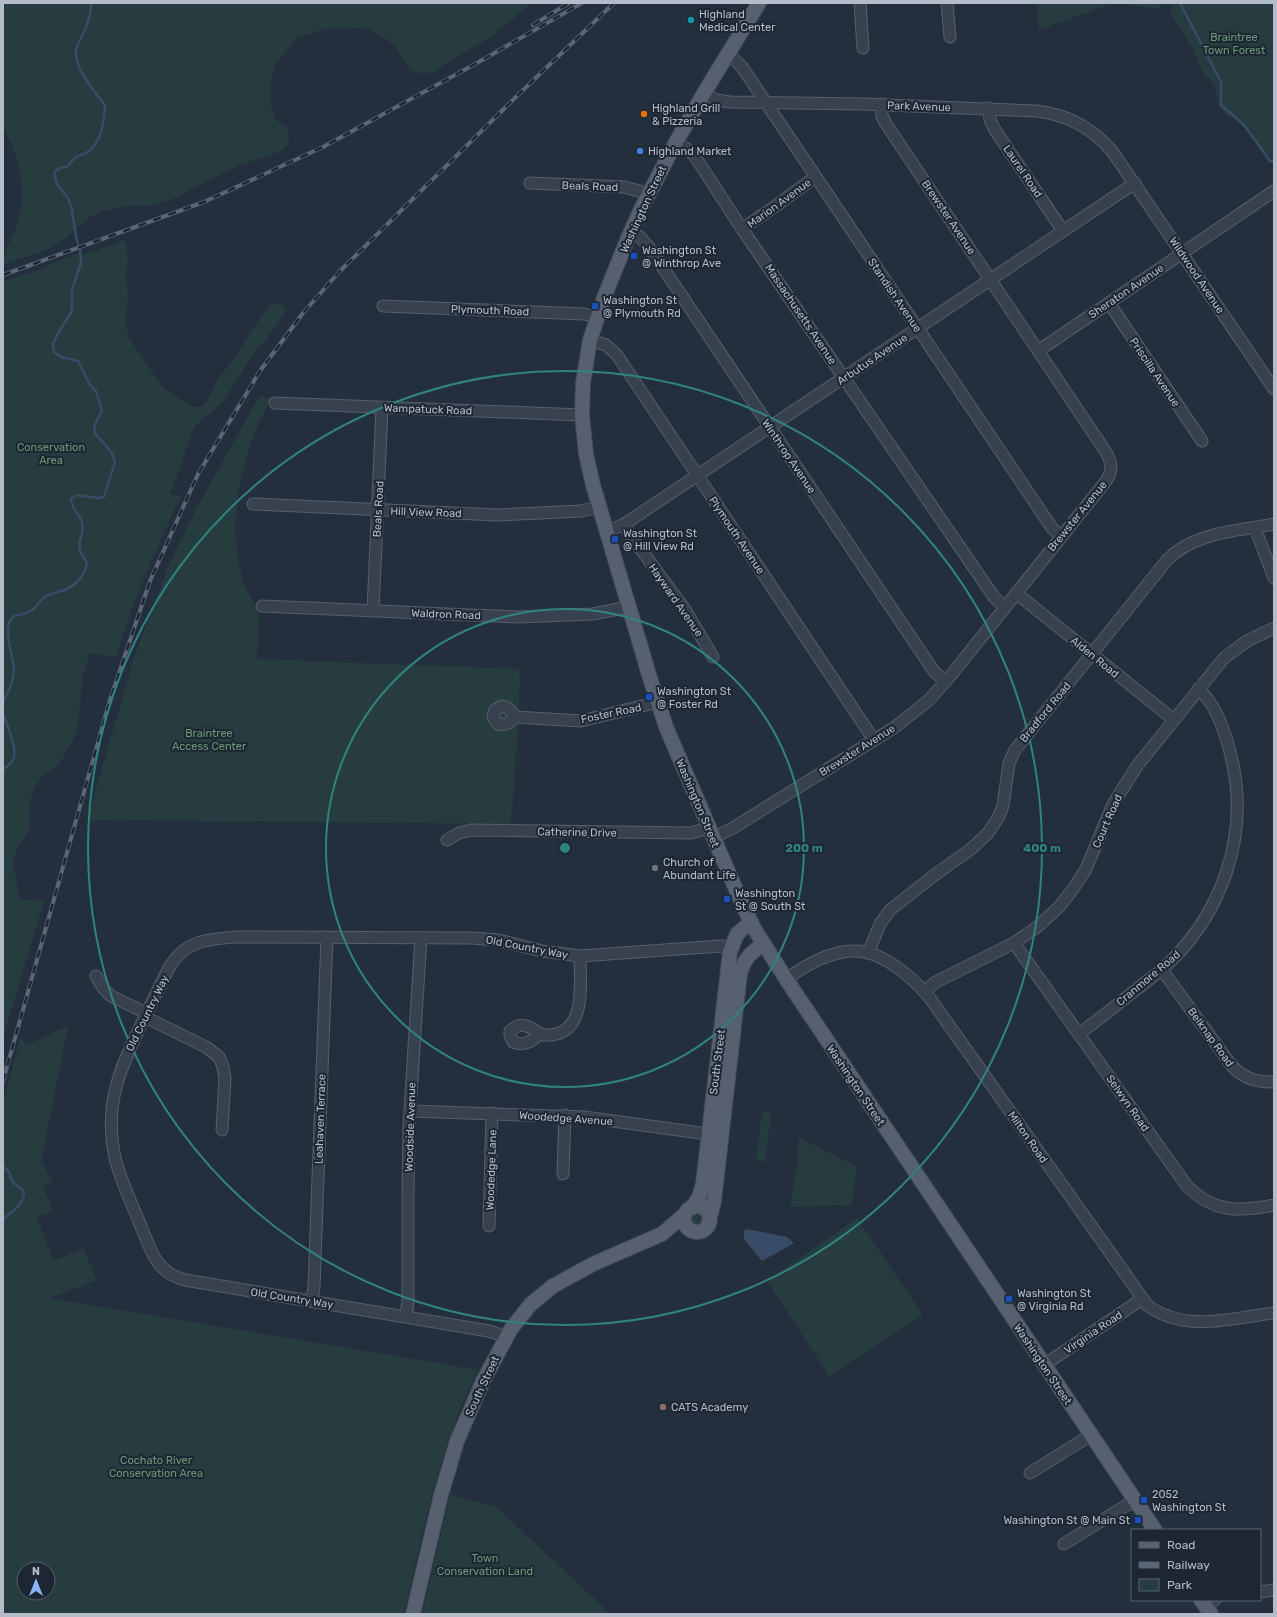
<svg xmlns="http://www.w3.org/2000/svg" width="1277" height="1617" font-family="Rubik,sans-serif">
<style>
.green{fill:#263c3f;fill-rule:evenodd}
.water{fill:#394c67}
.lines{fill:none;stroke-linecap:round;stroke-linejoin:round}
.stream{stroke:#394c67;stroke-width:2.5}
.minor-casing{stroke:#565f6c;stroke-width:13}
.major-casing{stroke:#414a57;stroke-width:16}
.minor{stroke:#38414e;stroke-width:11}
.major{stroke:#56606e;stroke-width:14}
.rail-casing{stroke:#5a6575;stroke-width:4}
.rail{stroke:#1d2633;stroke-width:2.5;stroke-dasharray:8;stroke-linecap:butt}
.ring{fill:none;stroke:#308480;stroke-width:2}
.culture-dot{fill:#0f9aa8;stroke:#1d2633;stroke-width:1.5}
.food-dot{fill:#e8710a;stroke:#1d2633;stroke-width:1.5}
.shop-dot{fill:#3f7fe0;stroke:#1d2633;stroke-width:1.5}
.transit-dot{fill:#1a4fb4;stroke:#1d2633;stroke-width:1.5}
.worship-dot{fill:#6b7280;stroke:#1d2633;stroke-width:1.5}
.education-dot{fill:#8d6e63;stroke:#1d2633;stroke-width:1.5}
.labels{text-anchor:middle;stroke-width:4;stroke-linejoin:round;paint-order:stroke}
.poi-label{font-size:11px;fill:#b4bcc9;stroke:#1d2633;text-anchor:start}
.park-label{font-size:11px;fill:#6b9a76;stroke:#1d2633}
.street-label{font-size:11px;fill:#b4bcc9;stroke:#1d2633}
.centre{fill:#308480;stroke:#1d2633;stroke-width:2}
.ring-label{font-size:12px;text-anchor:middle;font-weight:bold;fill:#308480;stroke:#1d2633;stroke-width:4;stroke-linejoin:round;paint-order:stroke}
</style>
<rect width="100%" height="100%" fill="#242f3e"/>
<g class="green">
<path d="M3,3H529L527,7L493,35L433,72L423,74L411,70L394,45L385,38L366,28L331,27L296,38L276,64L271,79V107L276,120L287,127L289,134L288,144L279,152L237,166L171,200L150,205H136L115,208L101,212L87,219L57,245L38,253L3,264C3,250 13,238 17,224C27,192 20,156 3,128Z"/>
<polygon points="1037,3 1114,3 1039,30"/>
<polygon points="1115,3 1163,3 1159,9"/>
<polygon points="1171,3 1274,3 1274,160 1259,148 1241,122 1227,115 1220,109 1215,87 1210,80 1204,75 1194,50 1172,16"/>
<path d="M124,240L127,247L128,261L126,276L128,294L126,325L129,338L163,388L192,407H200L206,402L218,379L234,358L268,306L274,303L286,308V311L266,340L255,351L223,402L194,427L174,485L169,494L181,496C156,549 133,601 116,657L90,653L83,674L77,732L61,762L40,779L34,789L29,804V831L18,848L13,862L20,900L44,901L3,1038V282L35,271L60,260L74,255L90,253Z"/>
<path d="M259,397H273C244,444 227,514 240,568C242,579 246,590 252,599C254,604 258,608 259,613C260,627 257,644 257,659L520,669L519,711L511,824L87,820L134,658L170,562L196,509Z"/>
<path d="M68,1026L41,1160L53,1183L43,1186L54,1211L37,1217L53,1261L83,1248L97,1280L50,1298L478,1370C439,1447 423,1531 404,1614H3V1101L21,1036L24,1043L26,1045ZM24,1569H48V1593H24Z"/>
<polygon points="762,1111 771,1112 765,1162 756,1161"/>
<polygon points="799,1137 857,1167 852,1205 790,1207 797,1166"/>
<circle cx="696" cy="1219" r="7"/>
<polygon points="857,1218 923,1315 829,1376 767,1281"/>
<polygon points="450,1495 495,1506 611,1614 422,1614"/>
</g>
<polygon class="water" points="747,1229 787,1237 794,1243 762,1261 744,1239 744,1231"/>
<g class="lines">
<g class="stream">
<polyline points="1180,3 1221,82 1221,105 1244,125 1270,161 1274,161"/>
<path d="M3,702C8,692 14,682 14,670C14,655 0,628 14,616C20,614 26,615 32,610C37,607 40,600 45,597C51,593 58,592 65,590C76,585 86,574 87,562C71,543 86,538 82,522C79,513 71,508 71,499L77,495L98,498L104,497L115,462L112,453L94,432L95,424L102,411L96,391L90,385L78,361L61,357L54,352L53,344L57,335L72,311V289L81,263L80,250L76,237L72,209L68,198L57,184L54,173L59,168L67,167C70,164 72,160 75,158C78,155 83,155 86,153C102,143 104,122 105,105C95,92 74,69 76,51C77,44 82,37 85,30C88,22 92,12 91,3"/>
<path d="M3,714C7,725 17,747 14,758C12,763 7,767 3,770"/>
<path d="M3,1166L9,1172L12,1181L24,1192C24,1205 11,1211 3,1220"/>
</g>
<g class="minor-casing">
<g id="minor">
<polyline points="860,3 863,48"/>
<polyline points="947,3 950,37"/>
<polyline points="728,53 742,67 1052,528 1061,537"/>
<path d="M704,93L716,100L730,102L862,104L1036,111C1066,114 1092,128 1112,151L1274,389"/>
<polyline points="989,108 990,120 995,130 1063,231"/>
<polyline points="676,142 687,149 694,155 742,229 994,597 1004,607"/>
<polyline points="530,183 624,187 639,191 648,195"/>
<polyline points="742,229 777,205 815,177"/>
<polyline points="631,233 640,237 649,247 933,670 945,682"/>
<polyline points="1109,303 1202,441"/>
<polyline points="383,306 584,314 597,317"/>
<polyline points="590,340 606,345 617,355 874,740"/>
<polyline points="1038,351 1274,191"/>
<polyline points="275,403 582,415"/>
<polyline points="253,504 498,515 581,511 600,507"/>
<polyline points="623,525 686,611 713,657"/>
<polyline points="1255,528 1274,578"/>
<polyline points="607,531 623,525 1135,183"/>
<polyline points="1016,593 1174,720"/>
<polyline points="262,606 517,617 593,614 629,607"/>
<polyline points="373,611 382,408"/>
<path d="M502,706L508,708L515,717C510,722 506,726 498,724L493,717L495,710Z"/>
<polyline points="515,717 581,721 658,702"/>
<path d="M713,838L733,828L895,727L929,700L952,674L1106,481C1113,471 1112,463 1106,452L886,124L882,116L881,104"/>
<polyline points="447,840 459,833 471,830 691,833 709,828"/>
<path d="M1014,943L1187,1186C1214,1213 1239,1212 1274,1205"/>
<path d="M868,953L880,924L890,910L936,874L971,849L988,833L998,818L1003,806L1009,763L1015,750L1167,560C1194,532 1238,531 1274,524"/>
<path d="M1162,970L1232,1066C1244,1079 1257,1082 1274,1082"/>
<polyline points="96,976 104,989 111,996 146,1013"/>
<path d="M786,979C805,966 829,951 854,951C881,950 912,977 929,997L1148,1306C1187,1333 1231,1318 1274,1313"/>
<polyline points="924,991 936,982 1014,943 1037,927 1059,907 1073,889 1086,869 1113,804 1137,766 1224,658 1247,641 1274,628"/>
<polyline points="145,1017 206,1047 219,1057 223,1067 225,1078 222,1130"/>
<path d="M540,1034C532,1041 524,1047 513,1042L510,1035V1031L517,1026C531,1023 535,1034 545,1035C588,1037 580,983 580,956"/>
<path d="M1079,1034C1099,1019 1118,1004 1137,989C1148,980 1160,972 1170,962C1222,911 1248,837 1233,765C1228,741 1218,705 1198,689"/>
<polyline points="410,1111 584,1117 715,1135"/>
<polyline points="563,1174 565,1115"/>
<polyline points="489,1226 492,1113"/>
<polyline points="312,1301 314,1286 327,937"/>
<polyline points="406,1316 408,1302 408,1194 409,1126 421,938"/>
<path d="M506,1337L489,1331L185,1280C155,1272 151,1250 140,1224C132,1204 122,1183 116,1162C103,1108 118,1073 141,1025C150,1006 159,987 169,968C185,940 208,939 237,937L472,938L498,940L542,951L580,956L721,946L731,947"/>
<polyline points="1044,1365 1142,1299"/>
<polyline points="1030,1473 1091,1435"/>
<polyline points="1064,1544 1135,1500"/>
<polyline points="1260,1592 1274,1590"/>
<polyline points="1205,1606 1215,1600"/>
</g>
</g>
<g class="major-casing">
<g id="major">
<polyline points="759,3 704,93 676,142 641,209 628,238 605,295 590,340 583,383 582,415 586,454 593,485 650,678 666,727 743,906 755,930 786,979 1155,1530"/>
<circle cx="697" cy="1219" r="13"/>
<polyline points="692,1208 699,1197 703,1184 730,952 737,934 751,922"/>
<path d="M709,1221L714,1201L740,974C744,959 751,952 764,944"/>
<polyline points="1201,1600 1211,1614"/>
<polyline points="413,1614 441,1495 457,1441 483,1381 511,1329 531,1304 553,1286 593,1264 662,1234 685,1214"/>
</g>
</g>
<use href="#minor" class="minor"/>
<use href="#major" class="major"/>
<g class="rail-casing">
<g id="rail">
<polyline points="533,25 569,3"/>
<polyline points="3,275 204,202 323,147 477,63 582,3"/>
<polyline points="3,1081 109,703 150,581 198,474 260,371 303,313 340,271 520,93 614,3"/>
</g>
</g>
<use href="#rail" class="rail"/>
</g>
<g class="ring">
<circle cx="565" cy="848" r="239"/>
<circle cx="565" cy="848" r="477"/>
</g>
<circle class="culture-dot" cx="691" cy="20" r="4"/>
<circle class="food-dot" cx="644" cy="114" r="4"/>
<circle class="shop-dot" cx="640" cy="151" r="4"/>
<g class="transit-dot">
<rect x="630" y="252" width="8" height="8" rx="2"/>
<rect x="591" y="302" width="8" height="8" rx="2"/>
<rect x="611" y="535" width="8" height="8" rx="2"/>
<rect x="645" y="693" width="8" height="8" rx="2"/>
<rect x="723" y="895" width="8" height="8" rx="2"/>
<rect x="1005" y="1295" width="8" height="8" rx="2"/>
<rect x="1140" y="1496" width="8" height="8" rx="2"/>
<rect x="1134" y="1516" width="8" height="8" rx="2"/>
</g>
<circle class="worship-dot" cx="655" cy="868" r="4"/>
<circle class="education-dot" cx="663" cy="1407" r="4"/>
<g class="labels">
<g class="poi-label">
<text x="699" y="18">Highland<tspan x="699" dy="13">Medical Center</tspan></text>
<text x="652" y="112">Highland Grill<tspan x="652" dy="13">&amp; Pizzeria</tspan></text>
<text x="648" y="155">Highland Market</text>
<text x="642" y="254">Washington St<tspan x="642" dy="13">@ Winthrop Ave</tspan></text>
<text x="603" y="304">Washington St<tspan x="603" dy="13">@ Plymouth Rd</tspan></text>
<text x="623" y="537">Washington St<tspan x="623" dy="13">@ Hill View Rd</tspan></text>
<text x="657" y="695">Washington St<tspan x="657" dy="13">@ Foster Rd</tspan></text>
<text x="663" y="866">Church of<tspan x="663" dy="13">Abundant Life</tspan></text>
<text x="735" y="897">Washington<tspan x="735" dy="13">St @ South St</tspan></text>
<text x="1017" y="1297">Washington St<tspan x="1017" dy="13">@ Virginia Rd</tspan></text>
<text x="671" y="1411">CATS Academy</text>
<text x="1152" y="1498">2052<tspan x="1152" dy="13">Washington St</tspan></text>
<text x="1130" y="1524" text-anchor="end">Washington St @ Main St</text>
</g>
<g class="park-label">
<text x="1234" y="41">Braintree<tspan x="1234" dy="13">Town Forest</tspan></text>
<text x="51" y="451">Conservation<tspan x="51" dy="13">Area</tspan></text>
<text x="209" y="737">Braintree<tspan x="209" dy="13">Access Center</tspan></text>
<text x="156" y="1464">Cochato River<tspan x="156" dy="13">Conservation Area</tspan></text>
<text x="485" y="1562">Town<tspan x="485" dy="13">Conservation Land</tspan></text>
</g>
<g class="street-label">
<text transform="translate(919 106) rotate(2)" y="4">Park Avenue</text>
<text transform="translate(1023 171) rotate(56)" y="4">Laurel Road</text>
<text transform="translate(590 186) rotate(2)" y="4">Beals Road</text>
<text transform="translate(779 203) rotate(-36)" y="4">Marion Avenue</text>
<text transform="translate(643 209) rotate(-65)" y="4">Washington Street</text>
<text transform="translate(949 217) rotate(56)" y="4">Brewster Avenue</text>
<text transform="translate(1197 275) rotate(56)" y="4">Wildwood Avenue</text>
<text transform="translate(1126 291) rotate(-34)" y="4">Sheraton Avenue</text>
<text transform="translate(895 295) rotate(56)" y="4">Standish Avenue</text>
<text transform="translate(490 310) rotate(2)" y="4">Plymouth Road</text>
<text transform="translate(801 314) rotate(56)" y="4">Massachusetts Avenue</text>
<text transform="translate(872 359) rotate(-34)" y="4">Arbutus Avenue</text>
<text transform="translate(1155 372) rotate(56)" y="4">Priscilla Avenue</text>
<text transform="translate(428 409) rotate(2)" y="4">Wampatuck Road</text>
<text transform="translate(789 456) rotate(56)" y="4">Winthrop Avenue</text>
<text transform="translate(378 509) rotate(-87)" y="4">Beals Road</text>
<text transform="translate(426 512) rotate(2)" y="4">Hill View Road</text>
<text transform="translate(1077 516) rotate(-51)" y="4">Brewster Avenue</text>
<text transform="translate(737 535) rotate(56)" y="4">Plymouth Avenue</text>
<text transform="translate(676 600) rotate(55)" y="4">Hayward Avenue</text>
<text transform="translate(446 614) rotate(2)" y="4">Waldron Road</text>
<text transform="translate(1095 657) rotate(39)" y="4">Alden Road</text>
<text transform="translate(1045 712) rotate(-51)" y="4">Bradford Road</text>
<text transform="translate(611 713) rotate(-12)" y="4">Foster Road</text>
<text transform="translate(857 750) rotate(-32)" y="4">Brewster Avenue</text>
<text transform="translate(698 803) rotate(67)" y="4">Washington Street</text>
<text transform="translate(1107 821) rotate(-66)" y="4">Court Road</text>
<text transform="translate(577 832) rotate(1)" y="4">Catherine Drive</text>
<text transform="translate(527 947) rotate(11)" y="4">Old Country Way</text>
<text transform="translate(1148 978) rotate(-40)" y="4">Cranmore Road</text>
<text transform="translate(147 1013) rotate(-64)" y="4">Old Country Way</text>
<text transform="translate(1211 1037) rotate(54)" y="4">Belknap Road</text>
<text transform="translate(717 1062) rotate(-83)" y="4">South Street</text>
<text transform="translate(856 1085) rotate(56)" y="4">Washington Street</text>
<text transform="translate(1128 1103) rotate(55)" y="4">Selwyn Road</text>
<text transform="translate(566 1118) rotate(4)" y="4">Woodedge Avenue</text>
<text transform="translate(320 1119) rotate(-88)" y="4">Leahaven Terrace</text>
<text transform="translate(410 1127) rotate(-88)" y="4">Woodside Avenue</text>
<text transform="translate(1028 1137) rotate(55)" y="4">Milton Road</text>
<text transform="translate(491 1170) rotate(-88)" y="4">Woodedge Lane</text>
<text transform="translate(292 1298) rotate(9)" y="4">Old Country Way</text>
<text transform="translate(1093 1332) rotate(-34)" y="4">Virginia Road</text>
<text transform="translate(1043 1364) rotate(56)" y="4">Washington Street</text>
<text transform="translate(482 1386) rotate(-65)" y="4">South Street</text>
</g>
</g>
<circle cx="565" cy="848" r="6" class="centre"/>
<g class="ring-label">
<text x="804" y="852">200 m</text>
<text x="1042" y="852">400 m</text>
</g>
<rect width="1277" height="1617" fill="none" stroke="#b4bcc9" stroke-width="8"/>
<rect x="1131" y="1529" width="130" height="72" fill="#1d2633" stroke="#59626f"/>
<rect x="1139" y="1542" width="20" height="6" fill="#56606e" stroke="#59626f"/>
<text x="1167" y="1549" font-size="12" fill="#b4bcc9">Road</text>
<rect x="1139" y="1562" width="20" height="6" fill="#5a6575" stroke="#59626f"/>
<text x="1167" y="1569" font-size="12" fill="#b4bcc9">Railway</text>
<rect x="1139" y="1579" width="20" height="12" fill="#263c3f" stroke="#59626f"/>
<text x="1167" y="1589" font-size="12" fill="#b4bcc9">Park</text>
<g transform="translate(36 1581)"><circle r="19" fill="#1d2633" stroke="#59626f"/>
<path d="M0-3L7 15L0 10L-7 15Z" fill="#8ab4f8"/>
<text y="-6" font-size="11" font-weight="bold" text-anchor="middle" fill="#b4bcc9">N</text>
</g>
</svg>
